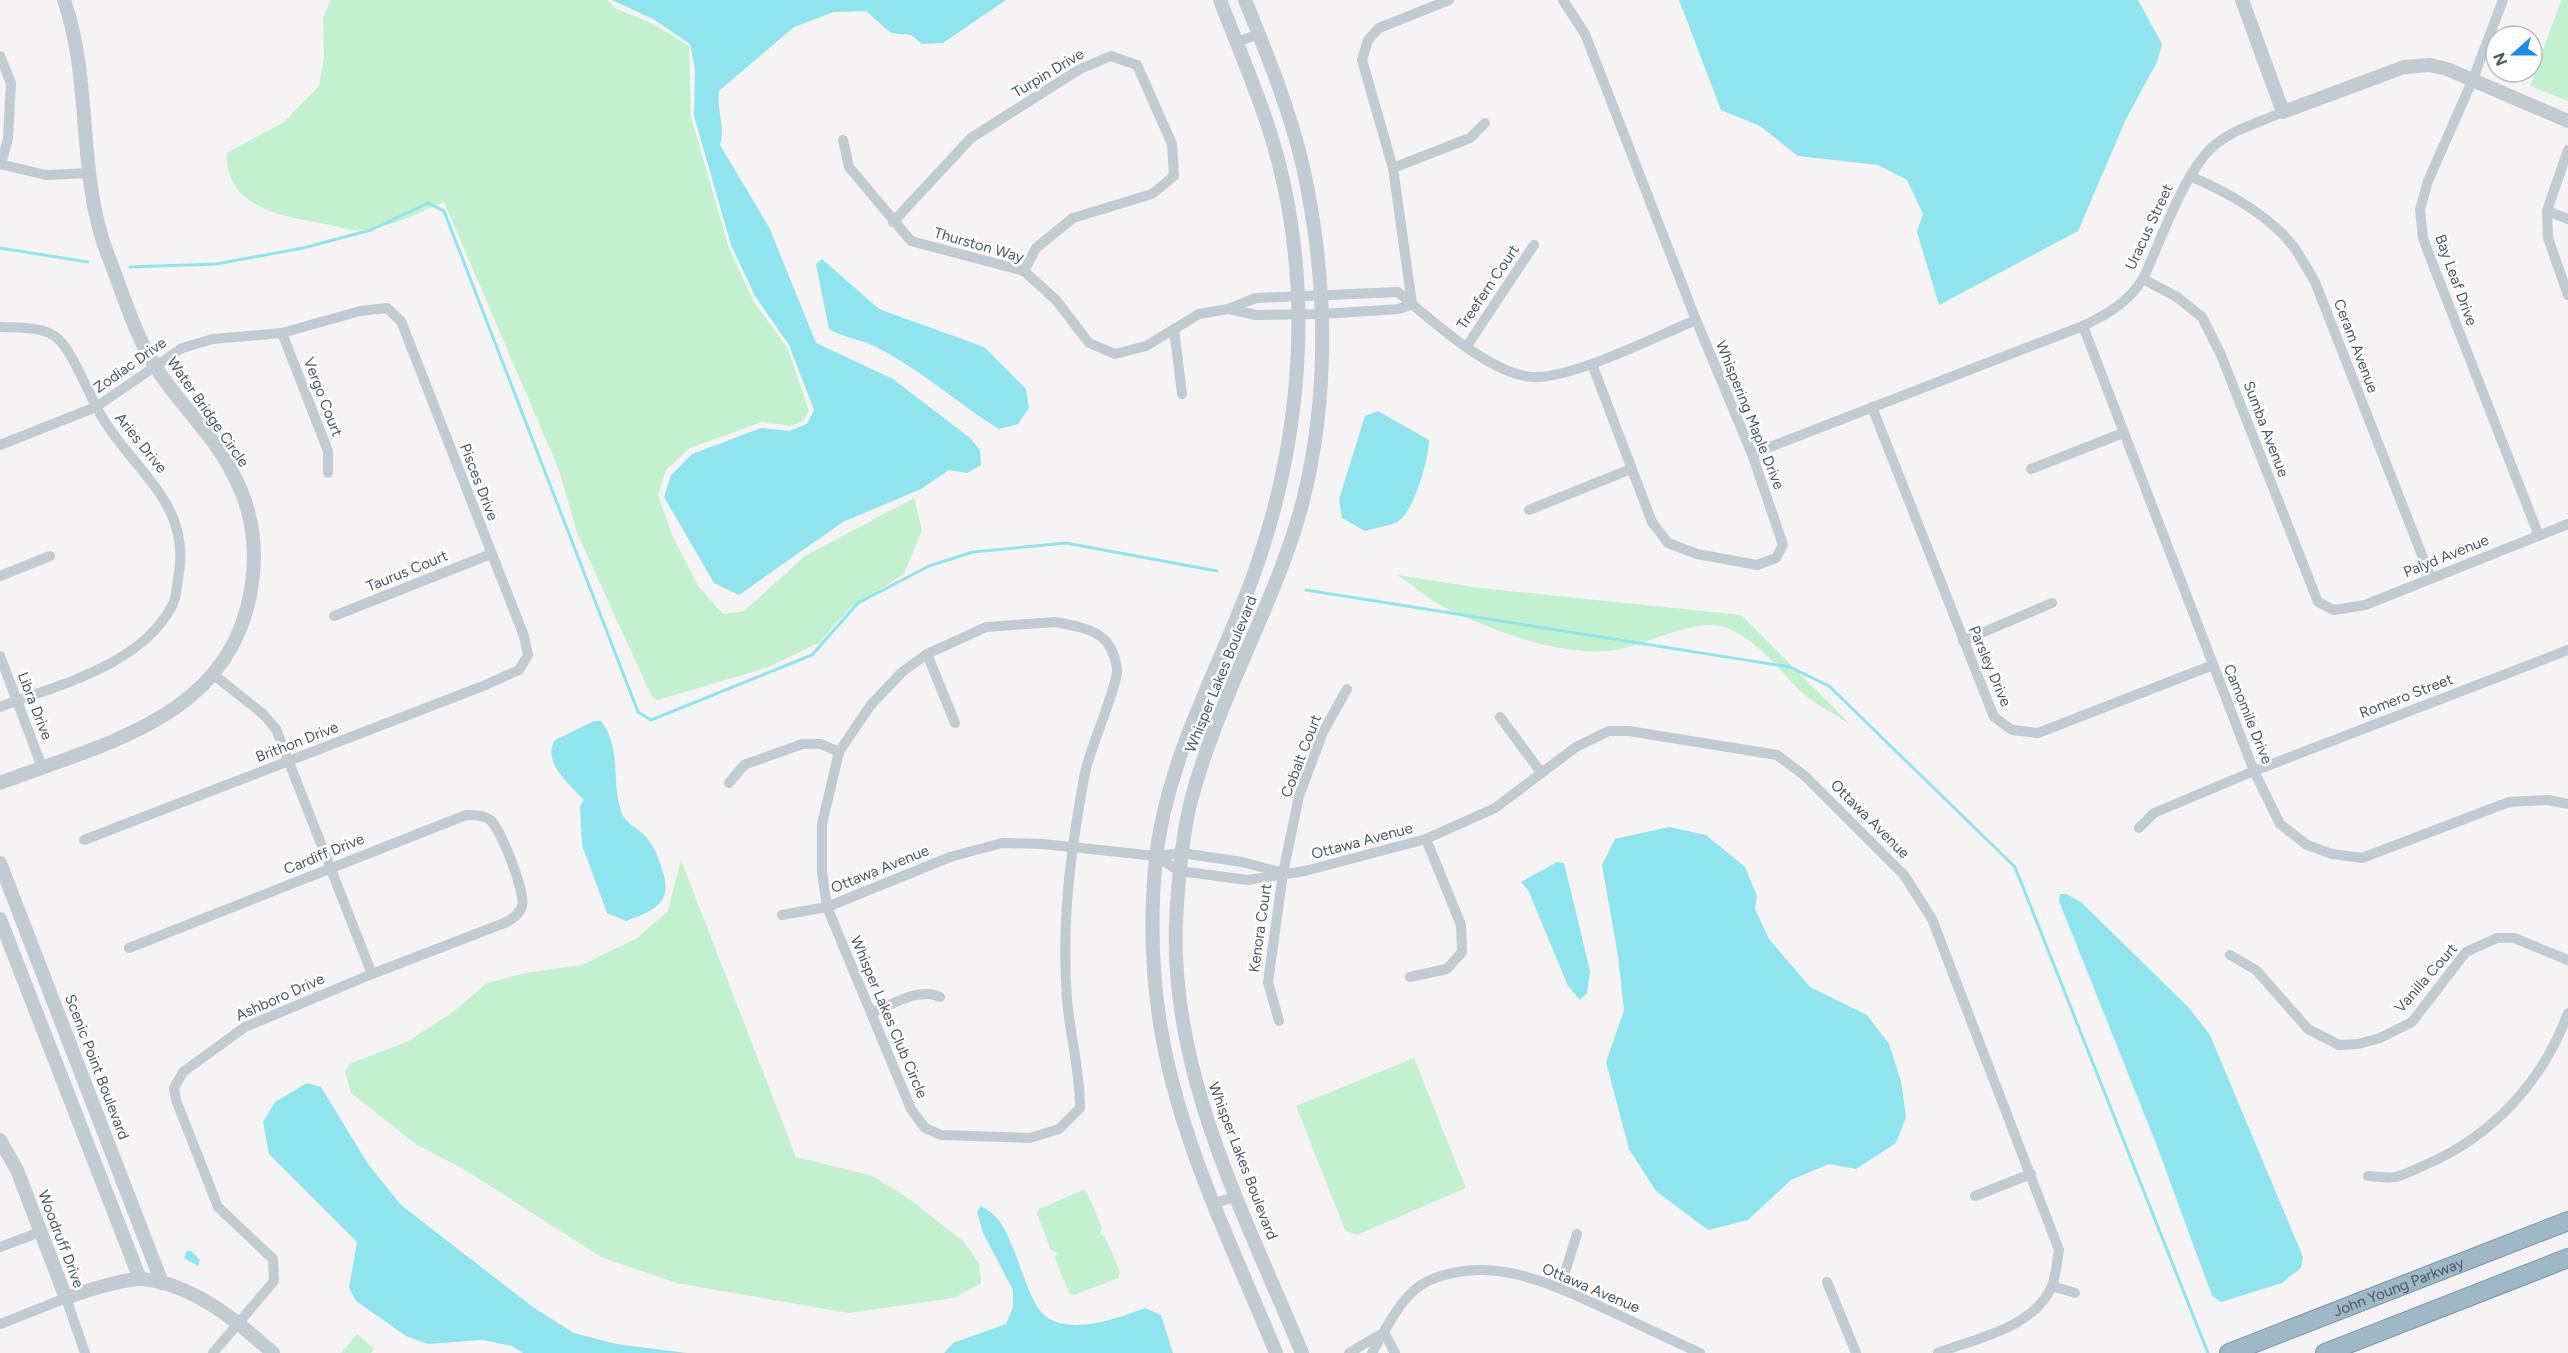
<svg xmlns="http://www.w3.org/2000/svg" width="2568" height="1353" font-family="Figtree,sans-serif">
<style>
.green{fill:#c3f1d0}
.water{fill:#90e4ed}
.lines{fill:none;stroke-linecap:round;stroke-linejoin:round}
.stream{stroke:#90e4ed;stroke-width:3}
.trunk-casing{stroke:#7696ac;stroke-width:20}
.minor{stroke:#c1cbd2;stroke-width:10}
.tertiary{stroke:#c1cbd2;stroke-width:14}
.trunk{stroke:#9fb8c8;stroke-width:18}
.labels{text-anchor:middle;stroke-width:5;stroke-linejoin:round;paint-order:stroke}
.street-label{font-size:15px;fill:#4a5861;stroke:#fff}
</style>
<rect width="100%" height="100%" fill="#f5f3f3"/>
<g class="green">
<path d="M331,0H607L615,8L653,24L689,46L691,117L729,248L754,302L788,349L809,411L803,421L790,426L762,422L690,448L666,470L658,495L672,535L698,586L723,614L744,611L805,556L914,498L922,530L904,574L849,609L820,642L769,667L658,700L652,697L577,533L559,470L444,202C419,212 390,228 361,230C350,231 336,226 325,224C285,217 224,208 227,153L284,122L319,86L324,58L323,18Z"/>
<polygon points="2561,0 2568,0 2568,101 2530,86"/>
<path d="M1397,575L1480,588L1741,615L1850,724C1834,713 1812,703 1798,689C1777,667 1758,642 1730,629C1700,614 1647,645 1616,650C1563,658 1493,631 1446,608C1429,600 1413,585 1397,575Z"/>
<polygon points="681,860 796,1157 873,1176 912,1201 964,1242 979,1263 981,1283 954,1298 849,1313 676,1283 601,1257 462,1168 417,1145 351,1093 345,1071 351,1063 407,1042 453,1012 487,983 526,973 582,965 637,938 668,911"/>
<polygon points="1414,1058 1466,1188 1357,1235 1345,1230 1296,1106"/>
<polygon points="1083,1190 1087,1192 1102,1228 1100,1234 1105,1237 1120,1272 1118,1278 1074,1295 1069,1293 1055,1258 1057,1253 1051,1250 1037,1214 1039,1209"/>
<polygon points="357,1334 374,1349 371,1353 341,1353"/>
</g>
<g class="water">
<path d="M612,0H1006L943,43L922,44L911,35L891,33L866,11L834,12L794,27L719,91C716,110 726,126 720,145L769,227L816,343L893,379L970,438L980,450L981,465L967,473L949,470L921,489L843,522L739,595L714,583L664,497L671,475L692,454L761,428L789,431L807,424L814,410L789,345L755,296L731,245L694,116L695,70L690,44L653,19Z"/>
<polygon points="1679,0 2138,0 2162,44 2157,62 2126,119 2078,231 1939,305 1917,232 1923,214 1907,180 1878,165 1798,156 1760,126 1721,110"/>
<path d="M822,259L879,309L984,347L1026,389L1029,408L1018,424L999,429C957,403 920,369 876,347C861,339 844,338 829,329L816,264Z"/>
<path d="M1378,411L1429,440C1429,458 1414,513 1397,522C1388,526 1375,528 1365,531L1342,518L1339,499L1365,416Z"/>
<path d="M594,721H601C622,747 611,782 621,811C625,824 637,827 646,837C653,845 658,856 661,866C674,901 658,910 626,921L607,913L582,845L580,806L584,800C571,786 541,762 555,740Z"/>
<polygon points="1669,827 1706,835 1745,867 1757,896 1755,909 1769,939 1810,987 1867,1015 1889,1044 1901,1081 1906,1117 1896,1143 1856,1169 1829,1164 1791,1180 1748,1220 1708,1230 1656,1191 1629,1149 1606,1062 1624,1010 1618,956 1602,865 1615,839"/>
<polygon points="1557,862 1564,863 1590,971 1587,993 1580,1000 1568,986 1528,890 1521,882"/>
<polygon points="2060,894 2066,894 2081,902 2189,1008 2210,1035 2303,1257 2301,1268 2282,1283 2221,1302 2212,1296 2157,1146 2059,901"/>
<polygon points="307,1083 321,1087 368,1164 401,1205 534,1308 574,1333 616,1344 687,1353 523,1353 512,1346 482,1340 428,1344 406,1336 356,1301 349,1288 357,1242 269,1154 263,1122 275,1102"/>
<path d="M981,1206C1000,1216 1005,1229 1013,1248C1021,1267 1027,1291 1038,1308C1060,1340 1116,1319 1145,1308L1161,1315L1173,1353H944L953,1343L1006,1324L1013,1307V1290L983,1233L977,1211Z"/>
<polygon points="187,1251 191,1251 200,1260 198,1266 184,1258"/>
</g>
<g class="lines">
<g class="stream">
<polyline points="0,248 88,262"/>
<polyline points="130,267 216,264 303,248 371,230 428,203 444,211 638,712 651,720 812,655 858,603 929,566 973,552 1066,543 1217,571"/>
<polyline points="1306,590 1790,667 1829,686 2015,867 2208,1353"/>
</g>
<g class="trunk-casing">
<g id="trunk">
<path id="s1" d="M2229,1353L2568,1221"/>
<polyline points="2325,1353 2568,1258"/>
</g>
</g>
<g class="minor">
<polyline points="1563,0 1585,34 1696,320 1752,454 1783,545 1776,558 1757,565 1697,554 1668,543 1652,522 1592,364"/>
<polyline points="2503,0 2473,79 2428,181 2420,210 2423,238 2430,257 2539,536"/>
<polyline points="1237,42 1259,34"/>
<polyline points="0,56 11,83 8,139 1,164"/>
<path d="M843,140L849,167L911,241L1024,271L1056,300L1089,343L1115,354L1146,346L1199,314L1228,309L1256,298L1398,292C1430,319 1494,378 1536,377C1576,377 1657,336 1696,320"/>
<polyline points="2568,150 2547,211 2548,238 2568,295"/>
<polyline points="0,164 46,175 90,173"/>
<polyline points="1393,168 1470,138 1485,123"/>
<path d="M2190,176C2227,192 2268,214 2293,246C2301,257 2308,270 2315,282L2431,578"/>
<polyline points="2547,211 2568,219"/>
<polyline points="893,222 971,138 1080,69 1111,56 1137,65 1172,144 1174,176 1152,194 1073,218 1036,248 1024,271"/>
<polyline points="2143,279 2177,297 2202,317 2221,355 2318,602 2334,610 2365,605 2568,524"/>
<polyline points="1412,304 1393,168 1362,60 1368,40 1379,28 1449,0"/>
<polyline points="1229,309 1256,315 1322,314 1399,309 1412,304"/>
<polyline points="2083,326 2254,771 2280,824 2307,845 2332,854 2362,858 2509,802 2548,800 2568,804"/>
<path d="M0,327C18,328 43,326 57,338C73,351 90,398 102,417C135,473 193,504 178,579C177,588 176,599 172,606C140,666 60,684 0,707"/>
<polyline points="1174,329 1182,394"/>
<polyline points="282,333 328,451 328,473"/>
<polyline points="1467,346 1534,245"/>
<polyline points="1872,407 1994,717 2012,730 2038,733 2213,665"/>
<polyline points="0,445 96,407 182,348 213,339 282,333 360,311 387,308 401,321 524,636 528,655 519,670 483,686 84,840"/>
<path d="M1752,454L2083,326C2108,314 2127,303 2143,279C2160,243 2185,168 2216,144C2234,129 2261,122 2283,112"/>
<polyline points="2031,469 2123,433"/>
<polyline points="1529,510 1631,469"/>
<polyline points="0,576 50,556"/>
<polyline points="334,616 491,554"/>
<path d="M1055,622C1087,628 1112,631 1117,669C1119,682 1089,751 1085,773C1071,848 1061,922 1067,999C1070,1036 1080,1070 1080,1108L1059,1129L1030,1138L941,1135L925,1128L911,1109L827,907L822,872V824L839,752L870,706L902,672L927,654L986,627Z"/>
<polyline points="1963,641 2052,603"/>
<polyline points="927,654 955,723"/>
<polyline points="0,656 42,767"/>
<polyline points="214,675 263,714 276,729 372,974"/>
<polyline points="1500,717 1540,771"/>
<polyline points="729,783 744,765 802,744 821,744 839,752"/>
<polyline points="2139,828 2154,813 2254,771 2568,650"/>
<path d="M1156,856L1179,871L1248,880L1305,871L1426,839L1495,808L1576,747L1609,731H1629L1777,755L1805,776L1904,875L1932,919L2059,1250C2057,1261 2056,1275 2052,1286C2034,1328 1976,1338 1938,1353"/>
<polyline points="782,915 827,907 950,857 1002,843 1043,844 1156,856 1182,853 1242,862 1280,872"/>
<path d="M129,948L466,815C475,815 482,815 489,819C500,826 526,893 522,906C520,914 513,918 507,922L372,974L245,1027L183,1072L174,1088L176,1100L218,1207L273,1259L274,1281L213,1353"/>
<polyline points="2230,955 2256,970 2308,1029 2339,1045 2358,1044 2380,1038 2412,1022 2466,952 2497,938 2514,938 2568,960"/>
<polyline points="1410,977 1447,969 1462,952 1461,925 1426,839"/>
<path d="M871,1013C892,1005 918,987 940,997"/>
<polyline points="1279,1021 1268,982 1283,873 1299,796 1323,732 1347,689"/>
<path d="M2368,1176C2376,1176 2387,1179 2395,1177C2405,1175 2416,1169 2425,1165C2493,1136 2543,1081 2568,1013"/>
<polyline points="1975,1196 2031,1174"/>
<polyline points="1215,1203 1237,1196"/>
<polyline points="0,1247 40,1232"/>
<polyline points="1827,1282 1856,1353"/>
<polyline points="2052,1286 2075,1293"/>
<polyline points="1560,1288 1577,1234"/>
<polyline points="0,1324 66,1298 85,1353"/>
<polyline points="1384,1332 1395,1353"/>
<polyline points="1349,1353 1381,1334"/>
<path d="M1372,1353C1386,1329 1402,1293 1428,1281C1490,1253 1552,1284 1608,1310C1638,1324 1669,1339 1700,1353"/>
</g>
<g class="tertiary">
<path d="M1220,0C1236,42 1254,83 1268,126C1315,270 1305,429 1255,571C1221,666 1168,754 1156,857C1148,936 1154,1019 1176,1096C1200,1183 1242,1269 1276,1353"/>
<path d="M1245,0C1267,54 1290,110 1303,167C1331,294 1331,435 1285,558C1254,642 1210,722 1189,809C1181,846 1178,884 1176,922C1170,1075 1245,1215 1302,1353"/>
<polyline points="2242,0 2283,112 2404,67 2430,65 2447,69 2568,121"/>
<path d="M0,783C104,743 229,719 251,590C258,549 252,508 232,472C212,433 178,403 155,366C134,333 123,293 109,258C76,176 93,83 64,0"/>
<polyline points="0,863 162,1283"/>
<polyline points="0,919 140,1279"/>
<path d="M0,1140L17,1170L66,1298C82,1292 126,1278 142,1279C193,1284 236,1320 273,1353"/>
</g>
<use href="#trunk" class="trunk"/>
</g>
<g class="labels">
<g class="street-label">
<text transform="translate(1048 73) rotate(-31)" y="5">Turpin Drive</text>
<text transform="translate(2149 227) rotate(-65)" y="5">Uracus Street</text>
<text transform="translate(979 245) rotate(16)" y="5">Thurston Way</text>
<text transform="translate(2456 280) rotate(70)" y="5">Bay Leaf Drive</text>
<text transform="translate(1488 287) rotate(-56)" y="5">Treefern Court</text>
<text transform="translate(2356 346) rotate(69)" y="5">Ceram Avenue</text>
<text transform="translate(130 365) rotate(-35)" y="5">Zodiac Drive</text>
<text transform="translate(323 397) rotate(69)" y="5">Vergo Court</text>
<text transform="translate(208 412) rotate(55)" y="5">Water Bridge Circle</text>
<text transform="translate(1750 415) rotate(68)" y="5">Whispering Maple Drive</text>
<text transform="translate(2266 429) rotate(69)" y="5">Sumba Avenue</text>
<text transform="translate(141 443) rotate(51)" y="5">Aries Drive</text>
<text transform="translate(479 482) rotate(69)" y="5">Pisces Drive</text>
<text transform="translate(2446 556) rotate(-22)" y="5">Palyd Avenue</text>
<text transform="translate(407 571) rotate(-22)" y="5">Taurus Court</text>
<text transform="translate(1990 666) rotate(67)" y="5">Parsley Drive</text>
<text transform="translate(1221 674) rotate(-68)" y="5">Whisper Lakes Boulevard</text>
<text transform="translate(2406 696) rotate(-21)" y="5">Romero Street</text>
<text transform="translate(35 706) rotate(69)" y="5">Libra Drive</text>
<text transform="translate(2248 714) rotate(68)" y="5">Camomile Drive</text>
<text transform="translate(297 742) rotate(-21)" y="5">Brithon Drive</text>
<text transform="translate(1301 756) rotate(-69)" y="5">Cobalt Court</text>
<text transform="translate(1870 819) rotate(45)" y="5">Ottawa Avenue</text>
<text transform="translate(1362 841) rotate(-15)" y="5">Ottawa Avenue</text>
<text transform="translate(324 854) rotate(-22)" y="5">Cardiff Drive</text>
<text transform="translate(880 869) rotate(-22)" y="5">Ottawa Avenue</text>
<text transform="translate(1260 928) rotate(-82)" y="5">Kenora Court</text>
<text transform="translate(2426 978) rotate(-49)" y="5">Vanilla Court</text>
<text transform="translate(280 997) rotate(-24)" y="5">Ashboro Drive</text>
<text transform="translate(889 1017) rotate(67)" y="5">Whisper Lakes Club Circle</text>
<text transform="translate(97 1067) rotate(69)" y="5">Scenic Point Boulevard</text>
<text transform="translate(1243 1161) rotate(69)" y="5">Whisper Lakes Boulevard</text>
<text transform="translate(61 1239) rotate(69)" y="5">Woodruff Drive</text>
<text dy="5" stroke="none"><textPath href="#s1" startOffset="182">John Young Parkway</textPath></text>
<text transform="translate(1591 1288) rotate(23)" y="5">Ottawa Avenue</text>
</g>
</g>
<g transform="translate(2514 54) rotate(249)"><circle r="28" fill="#ffffff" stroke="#b7bcc0" stroke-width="1.5"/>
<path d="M0-4.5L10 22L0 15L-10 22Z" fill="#1b89e6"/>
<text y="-9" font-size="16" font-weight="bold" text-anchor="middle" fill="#4a5861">N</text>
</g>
</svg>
